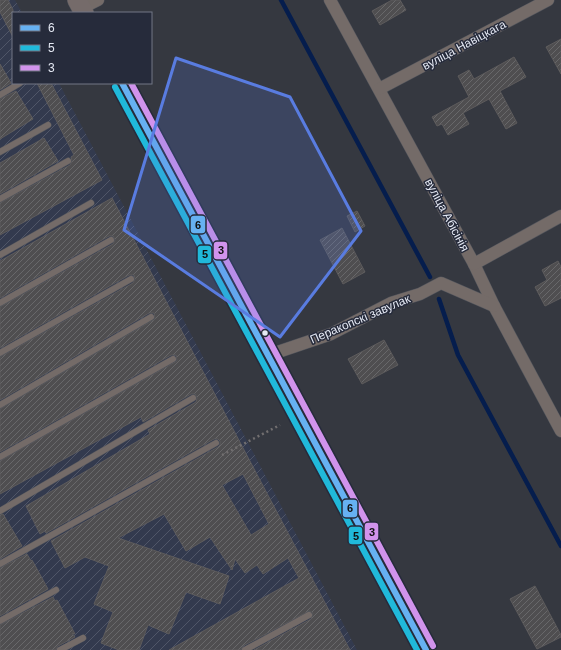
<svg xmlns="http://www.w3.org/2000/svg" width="561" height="650" font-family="Arial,sans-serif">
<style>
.industrial{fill:url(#industrial-furrows)}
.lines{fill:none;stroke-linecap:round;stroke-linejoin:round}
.stream{stroke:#051d4d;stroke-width:4.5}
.building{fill:url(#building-hatch);stroke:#5d5b5c;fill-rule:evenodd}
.lane-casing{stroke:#52555c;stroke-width:7}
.street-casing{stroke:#52555c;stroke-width:13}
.primary-casing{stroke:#52555c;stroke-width:20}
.path{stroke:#726f70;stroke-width:2.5;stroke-dasharray:2 3;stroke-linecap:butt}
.lane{stroke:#746b68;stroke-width:6}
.street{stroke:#746b68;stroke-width:12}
.primary{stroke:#756b6a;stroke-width:19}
.bus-1-casing{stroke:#262b3b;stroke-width:9}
.bus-2-casing{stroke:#262b3b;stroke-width:9}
.bus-3-casing{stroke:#262b3b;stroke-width:9}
.bus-1{stroke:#66b1f2;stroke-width:6}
.bus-2{stroke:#20b9da;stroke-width:6}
.bus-3{stroke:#d193ec;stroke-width:6}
.marked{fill:#597ce0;fill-opacity:0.2;stroke:#597ce0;stroke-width:3;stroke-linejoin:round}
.bus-dot{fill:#e5e9f4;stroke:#262b3b;stroke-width:1.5}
.labels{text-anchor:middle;stroke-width:3;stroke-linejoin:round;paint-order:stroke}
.street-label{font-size:12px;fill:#e5e9f4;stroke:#262b3b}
.line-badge{stroke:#262b3b;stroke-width:1.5}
.pale-badge-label{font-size:11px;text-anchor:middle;font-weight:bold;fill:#111}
</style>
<defs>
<pattern id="industrial-furrows" width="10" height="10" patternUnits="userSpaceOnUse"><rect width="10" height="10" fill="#333a4e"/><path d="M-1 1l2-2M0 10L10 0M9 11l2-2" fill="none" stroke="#505668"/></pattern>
<pattern id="building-hatch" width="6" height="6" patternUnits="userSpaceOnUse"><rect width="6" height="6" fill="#4f4e50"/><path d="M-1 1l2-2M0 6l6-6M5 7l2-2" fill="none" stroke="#68686a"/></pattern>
</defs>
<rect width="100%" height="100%" fill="#353840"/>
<polygon class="industrial" points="0,0 15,0 22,13 13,13 13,83 59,83 357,650 0,650"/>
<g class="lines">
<g class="stream">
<polyline points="281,0 430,277"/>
<polyline points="439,299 458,355 561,546"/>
</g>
</g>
<g class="building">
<polygon points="0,0 8,0 13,10 13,37 0,12"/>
<polygon points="392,0 400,0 406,10 380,25 372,11"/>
<polygon points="561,39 561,74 546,47"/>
<polygon points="514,57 526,77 500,91 517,123 506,129 489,99 463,113 469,124 448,135 442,124 437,126 432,117 469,97 458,76 469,70 474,79"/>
<polygon points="0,64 11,83 0,90"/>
<polygon points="37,83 51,83 102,180 0,235 0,203 70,165 72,161 71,157 74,155"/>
<polygon points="16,91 33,119 0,139 0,99"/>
<polygon points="44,138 58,161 0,194 0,163"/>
<path d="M112,198L243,448L350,650H254L311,619L313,613L309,611L243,646L241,650H169L299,578L288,558L263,574L257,565L245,573L235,559L232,570L210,537L186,551L164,514L118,538L229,576L220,604L186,592L169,634L148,625L139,650H119L101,643L113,612L94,604L109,566L85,557L65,568L51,541L218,447L220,445V441L218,439H214L46,533L45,531L40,534L26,506L150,434L148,430L196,402L197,398L195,394H191L143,422L141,417L0,494V461L177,361L176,355H171L0,452V409L155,319L154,313H149L0,400V357L133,283L135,279L134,275H129L0,348V307L113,244L115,240L113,236H109L0,298V261ZM243,474L269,524L251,535L222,485Z"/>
<polygon points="357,211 365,226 355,232 347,216"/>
<polygon points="342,228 365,272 343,284 320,240"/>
<polygon points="558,261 561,267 561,298 545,306 535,287 547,280 542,270"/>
<polygon points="384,340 398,365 362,384 348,359"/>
<polygon points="3,514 22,546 0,559 0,515"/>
<polygon points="27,554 31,561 32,560 48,589 0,616 0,568"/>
<polygon points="535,586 561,635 561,637 537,649 510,599"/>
<polygon points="53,597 55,601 57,600 75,634 72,633 75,637 58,646 56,650 0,650 0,625"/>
</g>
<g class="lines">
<g class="lane-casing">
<g id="lane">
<polyline points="0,95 20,83"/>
<polyline points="0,152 48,125"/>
<polyline points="0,199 68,161"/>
<polyline points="0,255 91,203"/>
<polyline points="0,303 111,240"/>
<polyline points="0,353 131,279"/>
<polyline points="0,405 151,317"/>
<polyline points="0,457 173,359"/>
<polyline points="0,511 193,398"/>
<polyline points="0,564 216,443"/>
<polyline points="0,621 56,590"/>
<polyline points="60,650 83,638"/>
<polyline points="245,650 309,615"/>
</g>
</g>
<g class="street-casing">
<g id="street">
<polyline points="330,0 474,264 494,306 561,431"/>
<polyline points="82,8 98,0"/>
<polyline points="379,89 548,0"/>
<polyline points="474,264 561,216"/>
<polyline points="269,355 331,334 391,303 420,294 441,283 494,306"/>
</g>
</g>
<g class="primary-casing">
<g id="primary">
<polyline points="77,0 84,13"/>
<polyline points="122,83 261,341 426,650"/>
</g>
</g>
<polyline class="path" points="222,455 280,425"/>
<use href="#lane" class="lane"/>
<use href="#street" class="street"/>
<use href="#primary" class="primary"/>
<g class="bus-1-casing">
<polyline id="bus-1" points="122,83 426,650"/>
</g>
<g class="bus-2-casing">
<polyline id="bus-2" points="115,87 417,650"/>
</g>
<g class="bus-3-casing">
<polyline id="bus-3" points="131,83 433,646"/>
</g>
<use href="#bus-1" class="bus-1"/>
<use href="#bus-2" class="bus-2"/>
<use href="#bus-3" class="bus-3"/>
</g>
<path class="marked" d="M176,58L290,97L361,231L280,337L124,230Z"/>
<circle class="bus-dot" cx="265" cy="333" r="3.5"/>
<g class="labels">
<g class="street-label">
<text transform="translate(464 45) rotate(-28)" y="4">вуліца Навіцкага</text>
<text transform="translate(447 215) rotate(62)" y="4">вуліца Абісінія</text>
<text transform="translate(360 319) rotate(-23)" y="4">Перакопскі завулак</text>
</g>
</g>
<g class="line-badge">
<rect x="190" y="215" width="16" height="19" rx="4" fill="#66b1f2"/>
<rect x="213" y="241" width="15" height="19" rx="4" fill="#d193ec"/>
<rect x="197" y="245" width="15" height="19" rx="4" fill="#20b9da"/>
<rect x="342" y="499" width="16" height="19" rx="4" fill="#66b1f2"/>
<rect x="364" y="522" width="15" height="19" rx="4" fill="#d193ec"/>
<rect x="348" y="526" width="15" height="19" rx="4" fill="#20b9da"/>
</g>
<g class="pale-badge-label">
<text x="198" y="229">6</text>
<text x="221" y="254">3</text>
<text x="205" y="258">5</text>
<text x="350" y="512">6</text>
<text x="372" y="536">3</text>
<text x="356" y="540">5</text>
</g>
<rect x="12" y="12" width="140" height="72" fill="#262b3b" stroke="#727785"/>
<rect x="20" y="25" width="20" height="6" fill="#66b1f2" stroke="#727785"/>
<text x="48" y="32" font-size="12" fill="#e5e9f4">6</text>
<rect x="20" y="45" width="20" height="6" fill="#20b9da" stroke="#727785"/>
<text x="48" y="52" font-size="12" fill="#e5e9f4">5</text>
<rect x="20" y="65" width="20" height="6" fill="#d193ec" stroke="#727785"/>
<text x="48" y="72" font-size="12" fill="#e5e9f4">3</text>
</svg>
